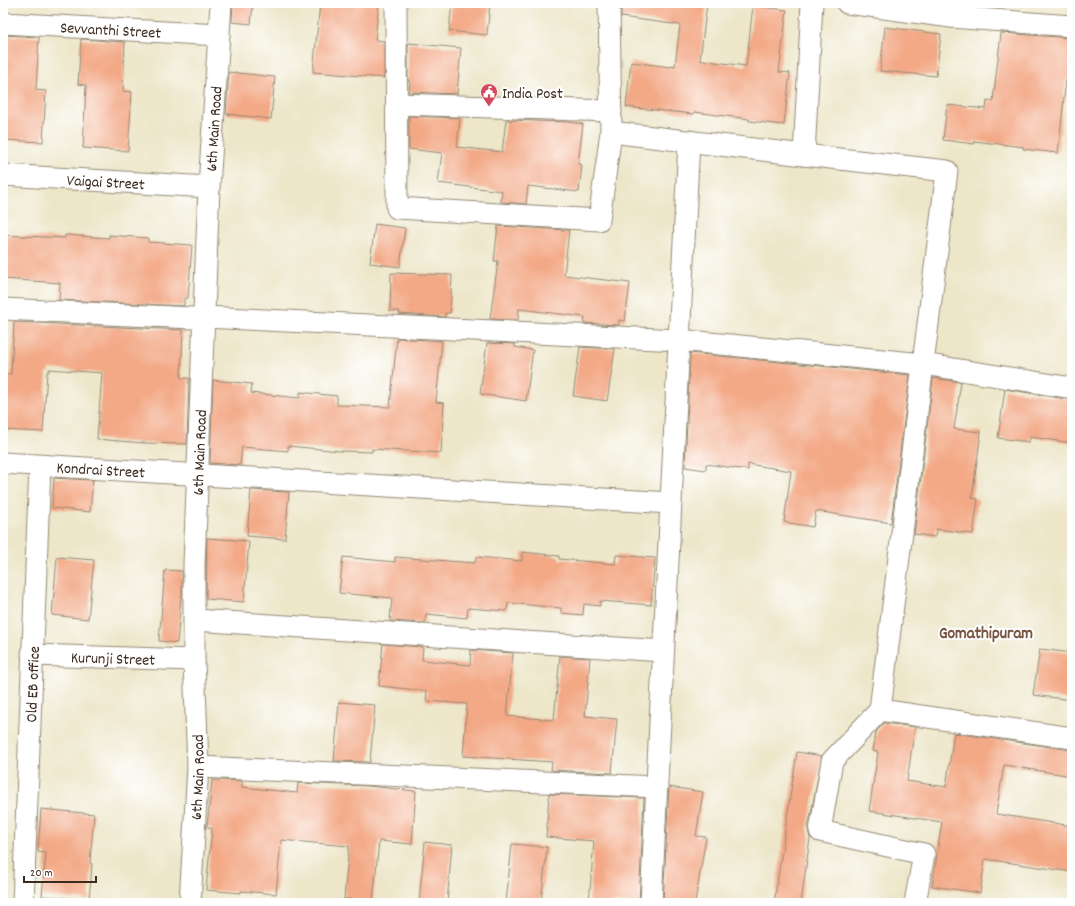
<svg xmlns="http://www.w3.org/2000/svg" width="1075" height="906" font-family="Dekko,sans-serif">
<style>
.building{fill:#f3a986}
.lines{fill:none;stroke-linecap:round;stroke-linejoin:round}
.minor-casing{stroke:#948874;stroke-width:23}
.minor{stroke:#fff;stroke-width:21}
.labels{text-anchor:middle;stroke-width:4;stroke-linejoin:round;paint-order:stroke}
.street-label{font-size:16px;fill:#3b2a1e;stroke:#fff}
.poi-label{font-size:16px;fill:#3b2a1e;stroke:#fff;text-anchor:start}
.neighbourhood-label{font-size:17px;font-weight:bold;fill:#7b5642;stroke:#fff}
</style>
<rect width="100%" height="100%" fill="#fff"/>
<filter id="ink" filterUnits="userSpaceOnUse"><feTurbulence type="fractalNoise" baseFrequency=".025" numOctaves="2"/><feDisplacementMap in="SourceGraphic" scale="8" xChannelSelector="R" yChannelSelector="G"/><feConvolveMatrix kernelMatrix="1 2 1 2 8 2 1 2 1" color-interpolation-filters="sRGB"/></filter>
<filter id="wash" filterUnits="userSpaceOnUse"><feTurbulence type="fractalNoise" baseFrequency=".012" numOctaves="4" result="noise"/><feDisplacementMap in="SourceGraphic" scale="16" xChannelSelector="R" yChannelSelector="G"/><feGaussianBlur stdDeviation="0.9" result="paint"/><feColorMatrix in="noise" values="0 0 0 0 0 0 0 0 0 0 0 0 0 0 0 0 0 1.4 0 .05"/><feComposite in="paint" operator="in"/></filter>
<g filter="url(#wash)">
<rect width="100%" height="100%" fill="#ede6c9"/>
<g id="blocks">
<g class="building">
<polygon points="233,3 253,3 251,24 232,22"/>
<polygon points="320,3 379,3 375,40 384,41 384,78 313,72"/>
<polygon points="452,3 490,3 487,35 449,31"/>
<polygon points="621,3 707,3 700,60 746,66 753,6 787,10 779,72 790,73 784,125 749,121 749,119 694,112 694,114 626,107 631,62 671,67 671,65 675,66 680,25 621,17"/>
<polygon points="885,27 941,34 936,76 880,71"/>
<polygon points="1001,33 1072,38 1072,80 1066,80 1058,153 1023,149 1024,147 974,141 974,144 943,140 947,105 986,109 987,100 993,101"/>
<polygon points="3,35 39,37 36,90 46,91 43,142 3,140"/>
<polygon points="81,39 125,42 123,91 132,92 128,151 83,148 86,85 78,84"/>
<polygon points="408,43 461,48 457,94 409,92 410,81 408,81"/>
<polygon points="229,72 275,77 271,119 226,114"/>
<polygon points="409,116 460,118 457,147 502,152 506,120 567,122 583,124 578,164 582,165 579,192 528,186 526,204 501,202 502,191 438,183 442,153 409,149"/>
<polygon points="375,224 405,228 400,267 370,263"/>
<polygon points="498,226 569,230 564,275 630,283 625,321 619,320 619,325 584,323 585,317 519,309 518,320 490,319 498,261 494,261"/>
<polygon points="3,235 65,238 65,235 109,238 109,235 148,238 148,242 192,245 188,298 184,298 184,306 59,300 60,283 3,279"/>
<polygon points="391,273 452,275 450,313 445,313 445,317 399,314 400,311 390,311"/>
<polygon points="14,322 183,330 181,378 189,378 187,444 143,443 97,439 102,373 49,369 49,372 47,372 43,432 3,430 3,373 11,374"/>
<polygon points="397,338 442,341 436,402 444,403 441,453 372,449 372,452 340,451 288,446 288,451 242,447 240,465 210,463 213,380 252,384 251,393 300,398 300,392 337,396 337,405 390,407"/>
<polygon points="487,343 515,344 515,347 533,350 526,401 480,394"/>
<polygon points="580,347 615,349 607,401 573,396"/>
<polygon points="690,353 910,375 891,523 816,511 813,527 784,522 791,471 748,464 748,470 706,464 706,470 685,467"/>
<polygon points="933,378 961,382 954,429 981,432 972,498 978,499 973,534 936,529 935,537 914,534"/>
<polygon points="1005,389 1072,400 1072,443 1030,437 1029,442 998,438"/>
<polygon points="54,478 93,480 90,512 52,508"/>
<polygon points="251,490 289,492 285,539 247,536"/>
<polygon points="207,538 249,541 244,602 206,599"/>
<polygon points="522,552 559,556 559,559 615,564 616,555 655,558 651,605 600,601 600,606 584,604 583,615 561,613 561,608 508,603 507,611 468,608 467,618 426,614 425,623 390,621 392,598 339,593 343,557 395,562 395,557 475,563 476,557 522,561"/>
<polygon points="57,557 94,560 88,619 52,615"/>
<polygon points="165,570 182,571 182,597 181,597 177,643 159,641"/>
<polygon points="383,644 423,647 422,660 470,665 471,650 513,653 507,716 554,720 560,656 590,658 585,716 617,719 612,773 551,770 552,762 463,756 467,704 426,701 427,691 379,686"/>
<polygon points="1040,649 1072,653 1072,700 1033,695"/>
<polygon points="339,702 375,705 370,762 334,761"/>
<polygon points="884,723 915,727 907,781 946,787 954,733 1072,750 1072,776 1004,765 996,814 1072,826 1072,872 985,859 980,893 932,886 942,822 869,811 878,752 873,751 876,732"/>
<polygon points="797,752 822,756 808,829 810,838 801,903 774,903"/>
<polygon points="212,780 242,781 242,787 297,793 298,783 368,786 416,791 412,844 379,841 373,901 344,899 349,846 281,840 276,894 241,891 241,893 206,890 212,828 207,827"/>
<polygon points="669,787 703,792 696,836 706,837 695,903 663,903"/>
<polygon points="549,794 644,798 639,903 589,903 594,841 546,837"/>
<polygon points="41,809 94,814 90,863 92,864 89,900 42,896 46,853 38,852"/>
<polygon points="425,842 452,845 447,903 419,903"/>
<polygon points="512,844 547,847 541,903 506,903"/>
</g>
</g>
</g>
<g filter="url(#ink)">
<use href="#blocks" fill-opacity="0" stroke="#948874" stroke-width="1"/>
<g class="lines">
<g class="minor-casing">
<g id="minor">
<polyline points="396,3 397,208 599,220 611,132"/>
<polyline points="609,3 611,132 804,155 812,3"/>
<polyline points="847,3 951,17"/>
<polyline points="952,3 951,17 1072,26"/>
<path id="s1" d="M3,23L219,35"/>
<polyline points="397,104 611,111"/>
<polyline points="804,155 947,171 880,710 1072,738"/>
<path id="s2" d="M3,175L209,187"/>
<polyline points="3,309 193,318 204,317 679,340 923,364 1072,388"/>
<path id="s3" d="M3,463L671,503"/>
<polyline points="195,620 663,651"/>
<path id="s4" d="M32,655L194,660"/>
<polyline points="880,710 832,761 820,831 924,854 915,903"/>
<polyline points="198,767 657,787"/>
<path id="s5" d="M23,903L40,466"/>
<path id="s6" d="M190,903L198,767L194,660V565L209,187L221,3"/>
<polyline points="651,903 689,141"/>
</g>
</g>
<use href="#minor" class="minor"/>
</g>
</g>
<defs>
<g id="civic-pin" transform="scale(0.9)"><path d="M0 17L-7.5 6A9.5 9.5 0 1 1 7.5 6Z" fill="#d1495b" stroke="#fff"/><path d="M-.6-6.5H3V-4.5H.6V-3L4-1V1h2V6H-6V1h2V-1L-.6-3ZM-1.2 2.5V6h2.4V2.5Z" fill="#fff"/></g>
</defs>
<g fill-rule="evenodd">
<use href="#civic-pin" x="489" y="92"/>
</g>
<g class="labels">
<g class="street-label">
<text dy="6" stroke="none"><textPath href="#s1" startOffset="108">Sevvanthi Street</textPath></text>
<text dy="6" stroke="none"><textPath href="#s6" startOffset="775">6th Main Road</textPath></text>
<text dy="6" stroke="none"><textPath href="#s2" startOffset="103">Vaigai Street</textPath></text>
<text dy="6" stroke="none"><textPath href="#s6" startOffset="451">6th Main Road</textPath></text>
<text dy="6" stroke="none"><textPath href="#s3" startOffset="98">Kondrai Street</textPath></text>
<text dy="6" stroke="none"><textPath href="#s4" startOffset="81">Kurunji Street</textPath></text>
<text dy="6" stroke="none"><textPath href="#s5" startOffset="219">Old EB office</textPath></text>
<text dy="6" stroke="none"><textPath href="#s6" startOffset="126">6th Main Road</textPath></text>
</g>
<g class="poi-label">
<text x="502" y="98">India Post</text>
</g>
<g class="neighbourhood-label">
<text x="986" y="638">Gomathipuram</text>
</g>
</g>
<rect width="1075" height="906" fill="none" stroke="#fff" stroke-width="16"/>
<path d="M24 876v6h72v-6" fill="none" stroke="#3b2a1e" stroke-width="2"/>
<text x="30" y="876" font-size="12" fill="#3b2a1e" stroke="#ffffff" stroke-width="3" paint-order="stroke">20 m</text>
</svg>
